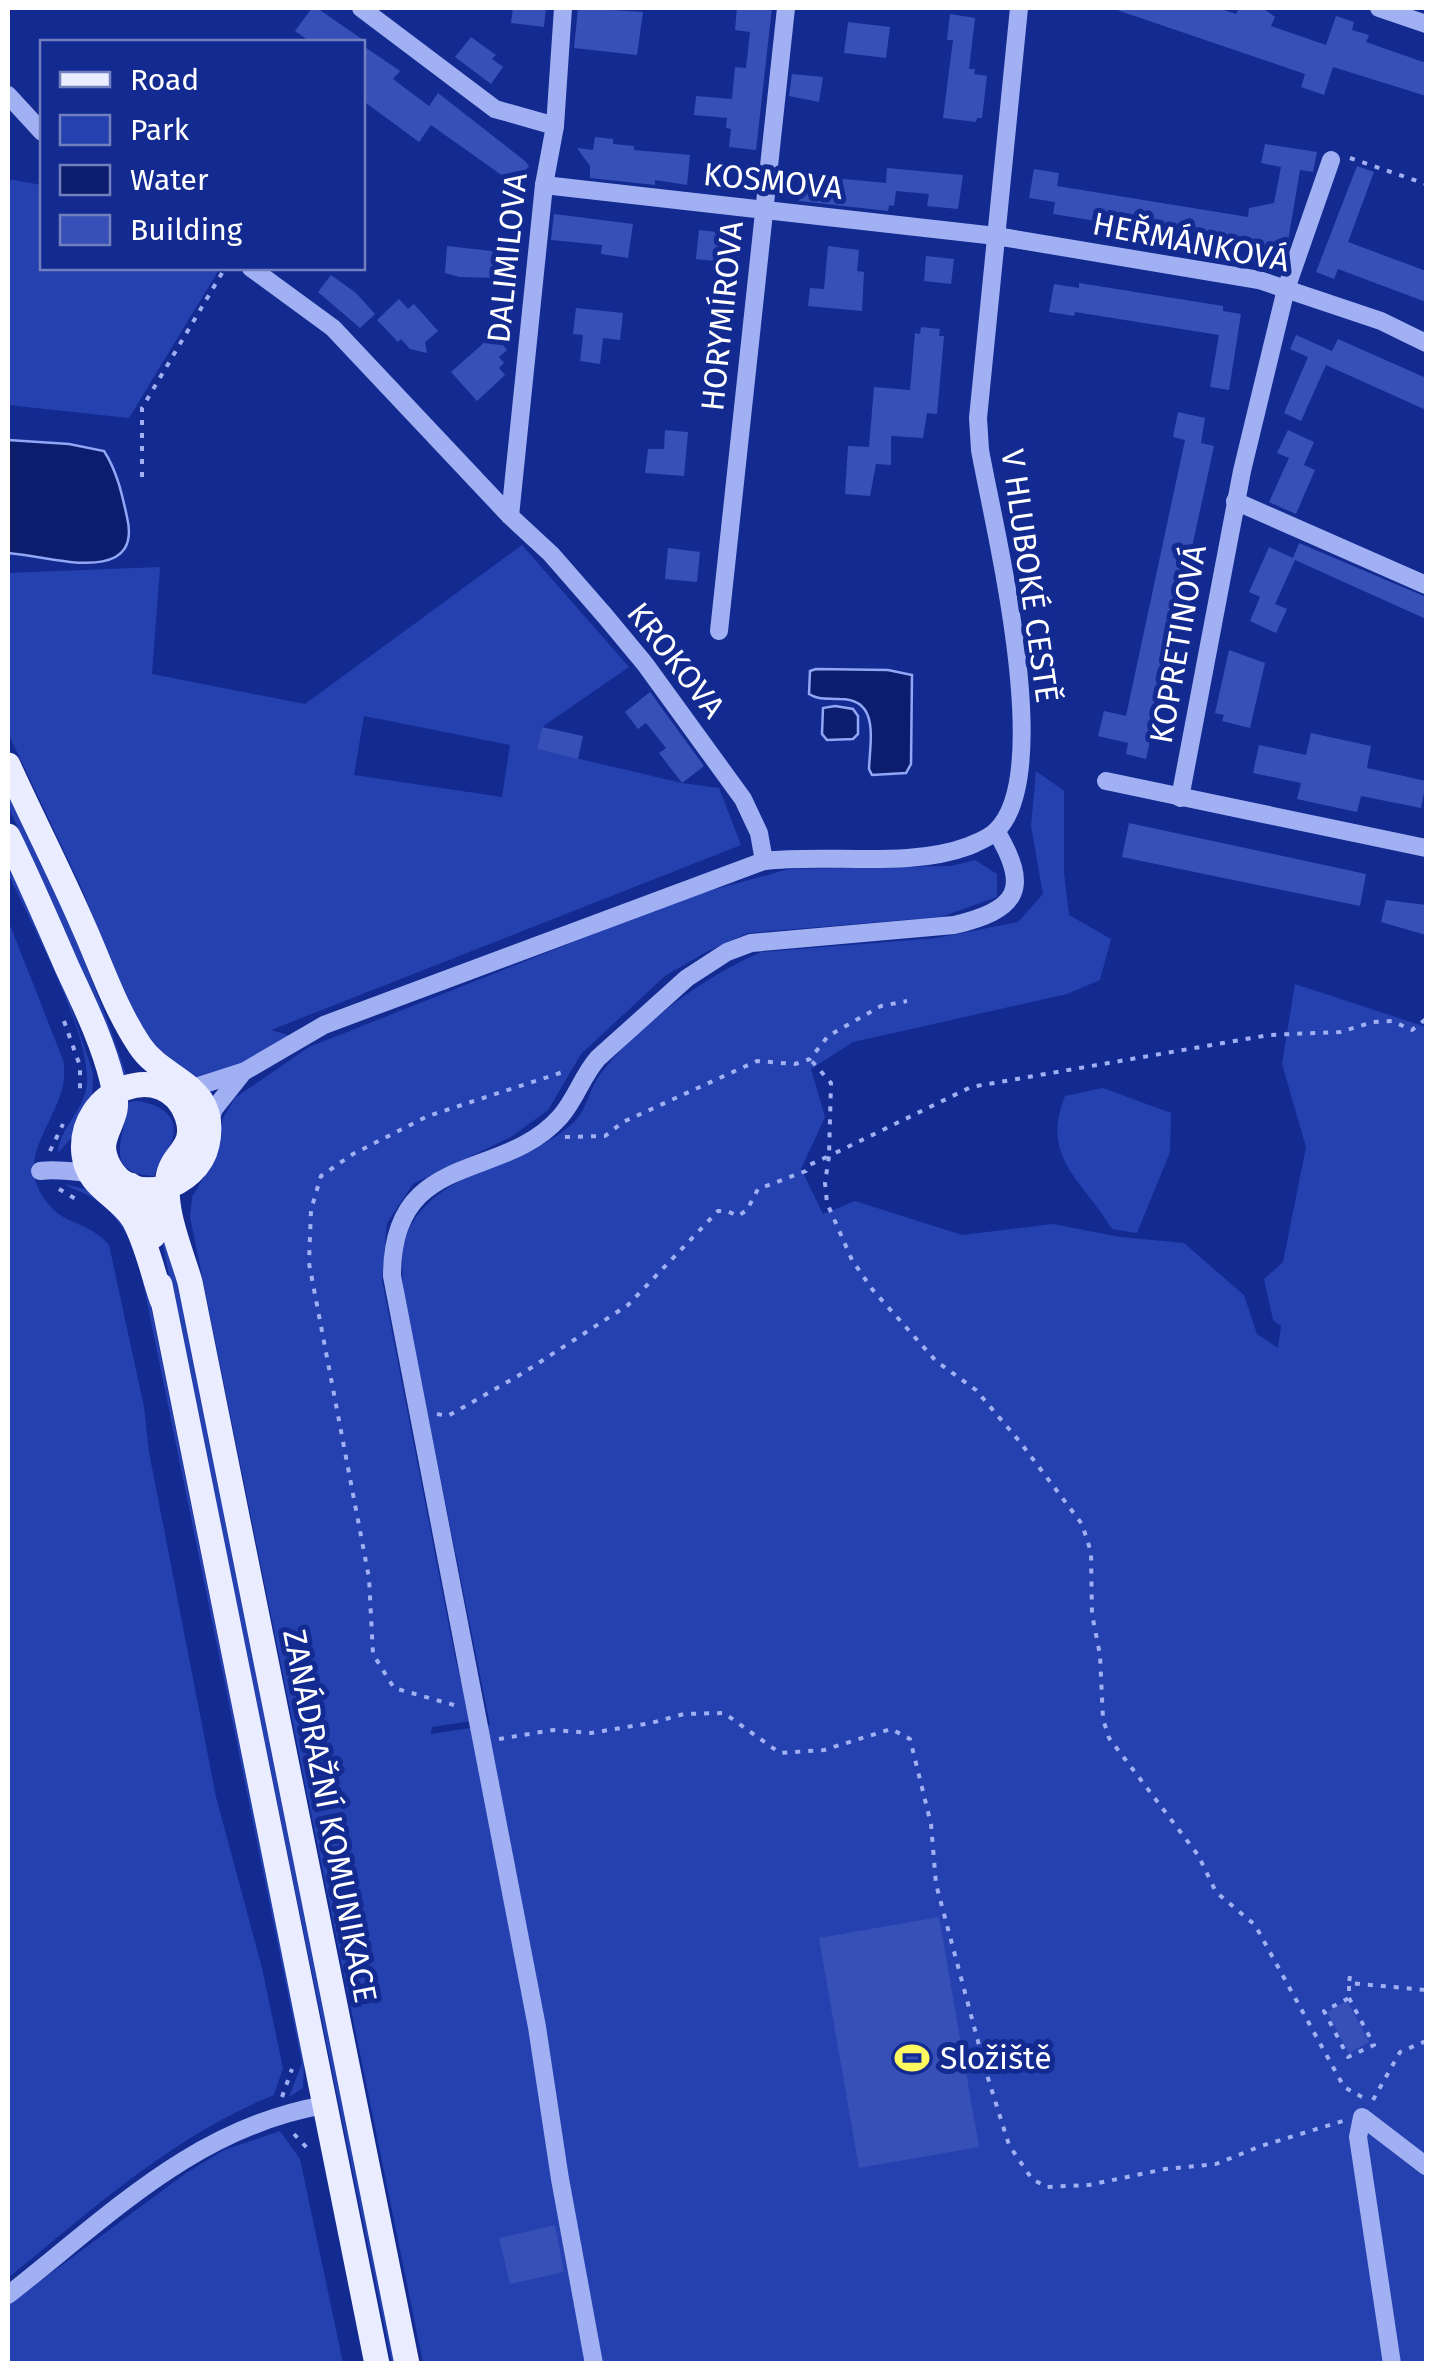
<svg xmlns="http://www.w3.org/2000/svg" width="1434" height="2371" font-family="'Fira Sans',sans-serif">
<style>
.green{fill:#2541b0;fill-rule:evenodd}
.water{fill:#0c1d6d;stroke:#91a7f5;stroke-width:2.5}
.building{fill:#3750b8}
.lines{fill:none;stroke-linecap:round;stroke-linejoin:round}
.path{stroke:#a0b0f2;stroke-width:4;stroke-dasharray:5 8;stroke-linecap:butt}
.minor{stroke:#a0b0f2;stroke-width:18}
.major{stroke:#eaedff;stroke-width:25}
.labels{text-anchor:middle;stroke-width:10;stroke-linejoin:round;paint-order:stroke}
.street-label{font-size:32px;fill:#fff;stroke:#132a91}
.poi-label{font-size:32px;fill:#fff;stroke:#132a91;text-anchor:start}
</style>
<rect width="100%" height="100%" fill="#132a91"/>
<g class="green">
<polygon points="8,179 42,185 42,268 220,268 129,418 8,405"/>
<path d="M522,545L629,667L542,727L537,749L682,783L719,788L741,845L271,1030L291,1036L252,1061L200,1079L168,1063L137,1025L81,887L8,733V573L160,567L152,674L305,704ZM364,716L510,745L502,797L354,775Z"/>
<path d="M1036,771L1064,791V872L1069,915L1111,939L1100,980L1067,994L853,1042L811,1069L825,1117L801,1169L823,1214L855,1201L962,1235L1053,1224L1120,1237L1184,1243L1244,1295L1257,1334L1278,1348L1281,1326L1273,1320L1264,1279L1283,1262L1306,1147L1282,1064L1295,984L1426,1027V2363H423L190,1217L192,1197L213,1162L223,1118L235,1098L309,1047L687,897L789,869L951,866L975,860L997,874V897L941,917L748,933L708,951L665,976L581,1054L548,1110L511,1137L413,1184L387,1223L382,1280L455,1657L471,1721L432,1727L431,1734L490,1725L404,1296C402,1271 399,1244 413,1222C448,1166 528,1166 574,1122C586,1111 589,1090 599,1076C634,1028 707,974 762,952L937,938L1018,922L1043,894L1031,826Z"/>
<path d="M8,788C52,883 95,978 127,1078L120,1080L76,957L8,806Z"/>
<path d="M8,862L69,1001L93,1073L92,1096L75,1134L58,1153C59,1130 81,1113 86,1090C96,1041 30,922 8,873Z"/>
<path d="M8,920L63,1060C75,1113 2,1154 51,1207C65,1224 91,1223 109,1245L144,1407L149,1452L216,1797L262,1968L283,2068L274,2095C172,2136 92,2210 8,2278Z"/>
<path d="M1103,1088L1171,1113L1170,1152L1137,1233L1112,1229C1083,1180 1040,1158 1065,1096Z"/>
<path d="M135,1101C154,1102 179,1113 173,1137C170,1151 158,1161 154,1176C98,1173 128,1132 127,1103Z"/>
<path d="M65,1184L88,1190L122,1217L142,1262L304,2062L303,2088L289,2097L302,2063L142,1277C133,1244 123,1218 93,1198C84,1192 73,1190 65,1184Z"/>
<polygon points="162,1200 399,2363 392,2363 154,1202"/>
<polygon points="280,2131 300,2159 343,2363 8,2363 8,2305 186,2173 224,2150"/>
</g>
<g class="water">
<path d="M8,440L69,444L104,451C117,471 122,494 127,517C144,589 44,555 8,553Z"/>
<path d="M816,669L888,670L912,675L911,764L906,773L872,775L869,769C870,740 880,699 840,699C828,698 818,700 809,694L810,671Z"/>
<polygon points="835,706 853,709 858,716 858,734 853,739 827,740 822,734 823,708"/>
</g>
<g class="building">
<polygon points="312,8 317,8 366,42 311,42 295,31"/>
<polygon points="513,8 546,8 544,27 511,23"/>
<polygon points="578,8 643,12 637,55 574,48"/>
<polygon points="737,8 772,8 756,150 729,147 731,129 726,128 727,118 694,115 696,96 732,99 735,67 746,68 750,32 735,30"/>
<polygon points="1118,8 1218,8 1236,14 1239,8 1264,9 1275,17 1271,26 1326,45 1336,16 1354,22 1352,30 1369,35 1366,42 1426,63 1426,96 1333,67 1324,95 1301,87 1305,74 1117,10"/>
<polygon points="950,14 975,18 969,69 975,69 974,74 987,76 982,118 977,118 976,122 943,118 953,40 947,40"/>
<polygon points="848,22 890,27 886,58 844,53"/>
<polygon points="471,37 496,55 492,59 503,67 491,84 455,57"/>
<polygon points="362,45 400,71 393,79 429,106 438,93 525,161 529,166 518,180 513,176 510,181 431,125 419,142 362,100"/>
<polygon points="792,74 823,77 819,102 789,96"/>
<polygon points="595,137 613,139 613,144 634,146 634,150 690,155 687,185 655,180 655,185 590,178 590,166 577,148 593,150"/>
<polygon points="1265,144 1317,152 1313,172 1300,170 1287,247 1281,265 1265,262 1268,249 1053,214 1055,202 1029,198 1034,169 1059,173 1057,186 1248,217 1249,208 1274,203 1281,167 1261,163"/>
<polygon points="1357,166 1374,172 1348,242 1426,271 1426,302 1338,269 1334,279 1316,272"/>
<polygon points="887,168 963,175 958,209 927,206 929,194 896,191 894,206 889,205 888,211 799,201 802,175 886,183"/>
<polygon points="554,214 633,224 628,258 601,254 602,245 551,240"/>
<polygon points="699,230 742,235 739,257 733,256 732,263 696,259"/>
<polygon points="447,246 500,252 498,278 460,277 445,273"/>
<polygon points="828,246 859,250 857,271 864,272 862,311 808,306 810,288 824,289"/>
<polygon points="926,256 954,259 951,284 924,281"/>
<polygon points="331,275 356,293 375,314 360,328 318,292"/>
<polygon points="1079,283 1223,306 1223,311 1241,314 1229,390 1210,387 1219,335 1075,312 1074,316 1049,312 1054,284 1079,288"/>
<polygon points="399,299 408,309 414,304 438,331 425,342 427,353 410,349 401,339 398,342 377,320"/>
<polygon points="576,308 623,313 620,340 603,338 600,364 580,361 583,335 573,334"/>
<polygon points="921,327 940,329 939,336 944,336 937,414 927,413 923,438 891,436 891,465 876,464 870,496 845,494 848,446 869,447 874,387 910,390 915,333 920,334"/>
<polygon points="494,334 507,350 499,357 504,363 499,368 505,375 477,401 451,372"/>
<polygon points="1296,335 1332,351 1338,339 1426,378 1426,410 1326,365 1301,421 1284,413 1308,357 1290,349"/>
<polygon points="1178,412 1205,418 1201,443 1214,446 1146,759 1126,754 1128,743 1098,736 1104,711 1126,716 1185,440 1173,437"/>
<polygon points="665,430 688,432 684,476 645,473 648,449 664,449"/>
<polygon points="1288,430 1314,442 1304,465 1315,470 1296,514 1269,502 1289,458 1277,453"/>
<polygon points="1299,543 1426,597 1426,619 1295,560 1275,604 1287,609 1276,633 1250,621 1260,597 1249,592 1269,547 1293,558"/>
<polygon points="668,548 700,552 697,582 665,579"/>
<polygon points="1229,650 1265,663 1250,728 1222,721 1224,715 1215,713"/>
<polygon points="650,692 704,766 682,783 659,753 666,748 646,723 638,729 625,712"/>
<polygon points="542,727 583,736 578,759 537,749"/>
<polygon points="1311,733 1371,746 1367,768 1426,781 1421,808 1361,796 1357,812 1338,808 1297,799 1301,783 1253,773 1259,745 1306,755"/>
<polygon points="1129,823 1366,874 1360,906 1122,857"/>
<polygon points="1386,900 1426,905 1426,935 1381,922"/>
<polygon points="939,1917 979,2147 859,2168 819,1938"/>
<polygon points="1347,2001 1369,2042 1349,2053 1327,2012"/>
<polygon points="555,2225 564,2272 510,2284 499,2238"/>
</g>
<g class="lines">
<g class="path">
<polyline points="1350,158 1426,184"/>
<polyline points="142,477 142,408 225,268"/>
<polyline points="64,1021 80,1066 80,1094"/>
<polyline points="565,1137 605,1136 623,1122 757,1061 795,1064 810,1059 828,1036 881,1006 907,1001"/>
<polyline points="50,1151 63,1124"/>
<polyline points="59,1189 81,1202"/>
<polyline points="437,1414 448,1416 523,1373 628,1305 718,1211 727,1211 738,1216 747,1210 758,1189 806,1171 809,1165 829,1156 831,1083 810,1059"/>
<polyline points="454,1705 394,1688 373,1654 369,1578 309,1263 311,1210 321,1176 353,1154 428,1116 566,1071"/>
<polyline points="499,1739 553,1730 591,1733 651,1723 684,1714 724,1713 780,1753 824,1750 891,1729 910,1739 931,1824 936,1884 987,2075 1009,2145 1032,2179 1047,2187 1089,2185 1165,2169 1216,2164 1261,2146 1343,2121"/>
<polyline points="1350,1976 1349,1983 1426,1990"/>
<polyline points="1349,1998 1374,2045 1348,2057 1324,2011 1349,1998 1349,1983"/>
<polyline points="282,2097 292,2069"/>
<polyline points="1362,2097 1344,2087 1255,1925 1216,1892 1198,1855 1109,1738 1103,1719 1100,1655 1092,1614 1091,1552 1082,1524 1020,1442 976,1390 936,1361 872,1289 852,1260 827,1203 825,1183 829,1156 971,1087 1269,1035 1340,1032 1373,1022 1392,1021 1412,1030 1426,1019"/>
<polyline points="1373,2100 1400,2052 1426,2041"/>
<polyline points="294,2134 308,2149"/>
</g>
<g class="minor">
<polyline points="361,8 495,109 555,126"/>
<polyline points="1379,8 1426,24"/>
<polyline points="8,95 42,132"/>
<polyline points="544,185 996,236 1259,280 1381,321 1426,343"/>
<polyline points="251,268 333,328 510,516 551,554 606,617 645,664 743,799 759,833 764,861"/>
<polyline points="1235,501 1426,585"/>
<polyline points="510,516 544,185 555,126 563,8"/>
<polyline points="719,631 786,8"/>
<polyline points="1106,781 1426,848"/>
<polyline points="1180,798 1242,471 1286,289 1331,160"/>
<path d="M183,1091L245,1071L324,1025L764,861C829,853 907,869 969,846C978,842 989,838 996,831C1056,774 994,528 980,450L978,418L1019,8"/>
<polyline points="209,1124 214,1109 241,1075"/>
<path d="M40,1171C60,1168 79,1173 100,1174"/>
<path d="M8,2295C108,2217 195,2127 325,2105"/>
<path d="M594,2364L560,2179L537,2027L392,1276C392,1148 502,1183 560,1117C576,1099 582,1076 598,1058L687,978L727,952L751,943L954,925C1018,910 1031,889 996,831"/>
<polyline points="1392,2364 1358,2137 1362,2117 1426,2166"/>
</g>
<g class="major">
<path d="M8,765C32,818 59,870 82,923C101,965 114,1007 140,1046C164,1082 220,1084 207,1145C198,1187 132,1210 109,1166C96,1142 110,1132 115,1110C117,1100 114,1089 112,1080C102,1040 84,1004 67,967C48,923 29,879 8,836"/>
<polyline points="130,1185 142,1199 153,1236"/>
<polyline points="160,1285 377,2364"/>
<path d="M162,1300C153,1274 147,1244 134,1220C119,1195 88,1188 84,1155C76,1089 166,1056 187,1116C198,1149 171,1153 168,1178C163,1211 181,1251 190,1282L407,2364"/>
</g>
</g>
<defs>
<g id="stadium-bare" transform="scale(2.7)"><path d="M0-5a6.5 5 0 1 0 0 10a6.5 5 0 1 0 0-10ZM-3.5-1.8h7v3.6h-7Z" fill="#fff960" stroke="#132a91" stroke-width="2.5" paint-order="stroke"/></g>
</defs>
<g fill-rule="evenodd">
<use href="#stadium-bare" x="912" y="2058"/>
</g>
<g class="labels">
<g class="street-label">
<text transform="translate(773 181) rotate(6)" y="11">KOSMOVA</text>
<text transform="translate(1191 242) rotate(11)" y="11">HEŘMÁNKOVÁ</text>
<text transform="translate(507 258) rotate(-84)" y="11">DALIMILOVA</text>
<text transform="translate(722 316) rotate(-84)" y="11">HORYMÍROVA</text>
<text transform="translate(1030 576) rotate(82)" y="11">V HLUBOKÉ CESTĚ</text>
<text transform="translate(1178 644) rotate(-80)" y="11">KOPRETINOVÁ</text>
<text transform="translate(676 660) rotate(52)" y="11">KROKOVA</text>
<text transform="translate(330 1816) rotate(79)" y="11">ZANÁDRAŽNÍ KOMUNIKACE</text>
</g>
<g class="poi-label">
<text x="940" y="2069">Složiště</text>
</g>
</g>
<rect width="1434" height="2371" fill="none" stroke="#ffffff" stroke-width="20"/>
<rect x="40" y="40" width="325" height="230" fill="#132a91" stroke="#717fbd" stroke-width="2.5"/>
<rect x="60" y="72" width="50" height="15" fill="#eaedff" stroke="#717fbd" stroke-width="2.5"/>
<text x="130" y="90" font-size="30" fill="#ffffff">Road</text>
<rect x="60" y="115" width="50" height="30" fill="#2541b0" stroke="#717fbd" stroke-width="2.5"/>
<text x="130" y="140" font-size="30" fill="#ffffff">Park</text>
<rect x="60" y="165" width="50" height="30" fill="#0c1d6d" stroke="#717fbd" stroke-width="2.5"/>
<text x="130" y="190" font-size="30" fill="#ffffff">Water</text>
<rect x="60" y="215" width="50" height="30" fill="#3750b8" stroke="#717fbd" stroke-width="2.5"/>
<text x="130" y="240" font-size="30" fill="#ffffff">Building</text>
</svg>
